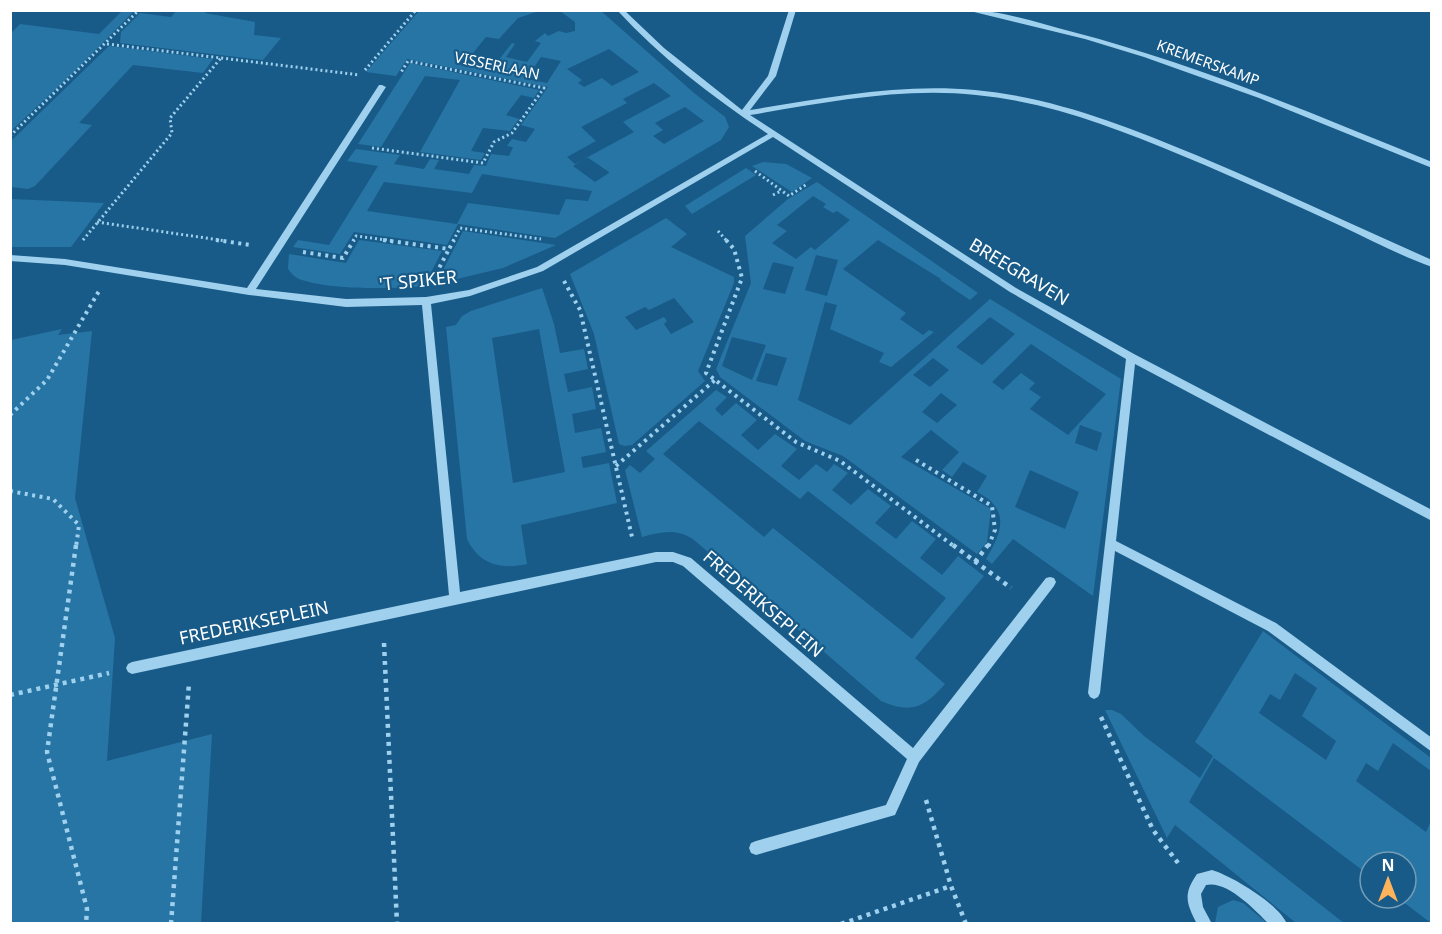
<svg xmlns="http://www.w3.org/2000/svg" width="1442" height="934" font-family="'Noto Sans',sans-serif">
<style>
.green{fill:#2775a5;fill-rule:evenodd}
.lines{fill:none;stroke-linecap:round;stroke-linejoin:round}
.path-far2{stroke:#9fd0ed;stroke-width:3;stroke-dasharray:2 3;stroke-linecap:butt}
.path-far1{stroke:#9fd0ed;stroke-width:4;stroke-dasharray:3 4.5;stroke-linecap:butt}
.path{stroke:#9fd0ed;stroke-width:4.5;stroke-dasharray:4 5;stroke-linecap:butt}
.minor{fill:#9fd0ed;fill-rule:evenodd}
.labels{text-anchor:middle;stroke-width:4.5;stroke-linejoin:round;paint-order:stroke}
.far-street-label{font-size:15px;fill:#fff;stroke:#185b88}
.street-label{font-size:18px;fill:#fff;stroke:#185b88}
</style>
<rect width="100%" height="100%" fill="#185b88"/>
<g class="green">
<polygon points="177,10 207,11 205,13 255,22 254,35 281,38 263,60 120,43 121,32 140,13 171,17"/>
<polygon points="122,11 133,12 77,69 11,131 11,33 20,24 99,34"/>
<path d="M419,11H539L518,18L499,39L486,37L464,64L491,70L512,43L515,44L506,57L527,62L541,43L535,41L545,33L548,36L559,31L566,33L575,31V22L560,11H601L694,93L725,117L729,127L721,140L555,238L458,224L447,245L354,232L340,254L293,247L298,240L329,245L378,166L347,161L356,149L400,155L394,164L424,169L430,159L439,160L434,169L469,174L474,165L486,166L491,154L509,156L513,147L507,146L512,139L526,142L535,129L521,125L548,87L407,59L396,76L366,72ZM609,49L639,72L612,86L602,78L584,87L578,83L582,80L567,69ZM541,57L561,61L547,83L526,79ZM654,83L671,96L623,122L634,132L575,164L567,157L596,141L581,127L627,103L623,99ZM685,107L704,121L664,144L653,136L663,130L655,123ZM587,157L609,172V173L595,182L573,166ZM482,174L592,191L588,201L566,199L559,215L468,203L457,224L367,211L384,182L472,193Z"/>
<polygon points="109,46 213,59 203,73 133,65 79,123 92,125 35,186 28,189 11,187 11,141"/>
<polygon points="410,63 539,90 534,98 521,95 506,115 519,119 510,131 483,128 471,151 485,153 481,160 420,152 460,80 425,76 381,147 358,144"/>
<polygon points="763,162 786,164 812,178 792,192 752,166"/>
<polygon points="746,168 756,175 692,214 685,206"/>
<path d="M817,182L978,293L970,300L940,280L941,279L878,240L843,269L906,313L900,319L923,335L929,330L934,332L891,367L879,362L884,353L830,329L837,305L825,302L798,400L850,425L990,299L1121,379L1093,596L1013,539L992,564L986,559C1003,531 1010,509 977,492L987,476L963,462L952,477L942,470L959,452L931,430L901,457L991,509L987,542L977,554L843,456L805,441L720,377L716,369L751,283L745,236L788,199ZM813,196L826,204L823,207L833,213L837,211L850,220L815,250L811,247L796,259L772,243L787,231L777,225ZM816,255L838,260L827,296L805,290ZM773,262L794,267L785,294L763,289ZM990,317L1015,334L982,365L956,347ZM732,337L766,345L752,380L722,366ZM1031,344L1106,394L1068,435L1030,409L1041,397L1029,389L1035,383L1021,373L1003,390L992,382ZM766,353L787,358L777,386L756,381ZM933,358L949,370L930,387L913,375ZM941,393L957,405L937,423L922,412ZM1080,425L1102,433L1097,451L1075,443ZM1030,470L1079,492L1065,529L1015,507Z"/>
<polygon points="11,199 104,203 71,247 11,247"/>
<path d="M666,218L687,234L671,247L734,277V283L698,371L705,381L632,445L625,446L619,444L594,334L570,274ZM674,298L694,322L671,334L664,324L667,321L664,317L636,330L625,317L645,307L649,310Z"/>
<polygon points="463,231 556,245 503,268 436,284"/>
<path d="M359,240L442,251L424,286C394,289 331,290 302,280C295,278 292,274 288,269L289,254L346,263Z"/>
<path d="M542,288L554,324L560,353L584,349L588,369L564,374L568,392L592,387L596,409L572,414L575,433L601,428L606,452L581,457L583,468L609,463L617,503L521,525L527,564C500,570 479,564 467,539L446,327L456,325L462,316L471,311ZM539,329L565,472L513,483L492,338Z"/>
<polygon points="62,329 58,335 92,331 75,498 115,638 107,761 212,734 201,923 11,923 11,340"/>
<path d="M716,390L727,397L715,409L722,416L736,403L757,420L741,435L758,450L775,434L797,449L781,466L799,480L816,464L827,472L834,464L848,473L832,490L851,505L868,489L891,506L875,523L896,539L912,521L936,539L920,558L942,575L958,556L984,576L915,658L945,684C924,708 911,714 881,701L694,540C676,528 662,532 642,537L625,470L630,465L640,473L655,459L646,451ZM699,421L800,499L808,491L946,598L912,639L773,528L764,537L663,454Z"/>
<path d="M1263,631L1431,758V771L1393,743L1378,771L1366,763L1356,781L1426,832L1431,821V923L1398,898H1406V862H1370V876L1214,758L1189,802L1344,923H1296L1175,825L1167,838L1105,710H1112L1121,714L1144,736L1200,778L1213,756L1195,742ZM1295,673L1317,688L1302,716L1336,741L1326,760L1259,713L1270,694L1280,700Z"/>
<polygon points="1233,900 1243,903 1267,923 1215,923 1218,907"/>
</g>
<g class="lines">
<g class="path-far2">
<polyline points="107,44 360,75"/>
<polyline points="365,70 416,10"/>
<polyline points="10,136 139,10"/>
<polyline points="372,148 483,163 494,142 512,133 544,88 408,61 400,74"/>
<polyline points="755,171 789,196 807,184"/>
<polyline points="773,195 781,191"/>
<polyline points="97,222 226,241"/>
<polyline points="718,231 727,241"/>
<polyline points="83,240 172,133 170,118 221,58"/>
<polyline points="353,241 356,236 394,241"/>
<polyline points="453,241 460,228 541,239"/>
</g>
<g class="path-far1">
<polyline points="216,240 251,245"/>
<polyline points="383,240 449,249 454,240"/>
<polyline points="726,240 734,249 742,278 706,373 796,442 840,461 955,547"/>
<polyline points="303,252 343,258 354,240"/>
<polyline points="436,274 449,249"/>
<polyline points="564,281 580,310 632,537"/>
<polyline points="10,415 47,380 99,291"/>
<polyline points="916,460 992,506 995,530 988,547"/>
<polyline points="616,466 715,380"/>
<polyline points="10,491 53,499 79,525 76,547"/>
</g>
<g class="path">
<polyline points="76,545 47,752 87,909 86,924"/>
<polyline points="953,545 1011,588"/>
<polyline points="975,562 988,545"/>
<polyline points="384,643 397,924"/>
<polyline points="10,695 109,673"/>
<polyline points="1101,717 1153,830 1178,863"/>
<polyline points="926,800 951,886"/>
<polyline points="171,924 189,683"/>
<polyline points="841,924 951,886 966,924"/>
</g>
<g class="minor">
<path d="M617,10H624L664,48L742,110L768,76L789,10H796L776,76L750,110C824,98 900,83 975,90C1052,97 1124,125 1196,155C1275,188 1353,225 1432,260V267C1401,256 1371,240 1341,226C1289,202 1236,178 1183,156C1116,128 1049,102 976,95C900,87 824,103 750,115L1016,288L1134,354L1432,510V521L1135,364L1116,541L1276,623L1432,738V752L1268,631L1115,551L1100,693L1098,697L1094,699L1090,697L1088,693L1126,359L1010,292L773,137L543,271L470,296L431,304L460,592L656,552H673L691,558L913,748L1046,578L1050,577L1054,578L1056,582L1054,586L919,762L895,815L756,855L751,853L749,848L751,843L756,841L886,805L907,759L683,566L673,562H656L132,674L128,672L126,668L128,664L132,662L449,595L422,305L346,307L249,295L65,265L10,261V255L65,259L247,288L379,85H382L386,87L256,289L346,299L426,297L469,290L537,267L768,134C714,98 661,58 617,10Z"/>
<path d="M966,10C1002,10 1038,23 1073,32C1196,64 1314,114 1432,162V168L1259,98L1144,57L1085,39Z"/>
<path d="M1212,870C1232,876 1279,904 1287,924H1269C1255,910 1227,880 1206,885L1201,894L1203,907L1212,924H1197C1186,903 1183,894 1197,874Z"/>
</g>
</g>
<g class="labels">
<g class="far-street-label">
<text transform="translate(1208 63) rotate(20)" y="5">KREMERSKAMP</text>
<text transform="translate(497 66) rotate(12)" y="5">VISSERLAAN</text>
</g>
<g class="street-label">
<text transform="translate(1019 272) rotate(31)" y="6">BREEGRAVEN</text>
<text transform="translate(418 281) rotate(-6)" y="6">'T SPIKER</text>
<text transform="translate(763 604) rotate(41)" y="6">FREDERIKSEPLEIN</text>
<text transform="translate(254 623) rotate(-12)" y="6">FREDERIKSEPLEIN</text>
</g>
</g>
<rect width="1442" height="934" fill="none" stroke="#ffffff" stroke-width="24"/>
<g transform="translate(1388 880)"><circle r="28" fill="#185b88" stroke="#749db8" stroke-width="1.5"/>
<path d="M0-4.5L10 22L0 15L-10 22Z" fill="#ffb45c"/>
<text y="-9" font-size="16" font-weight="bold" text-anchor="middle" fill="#ffffff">N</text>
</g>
</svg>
